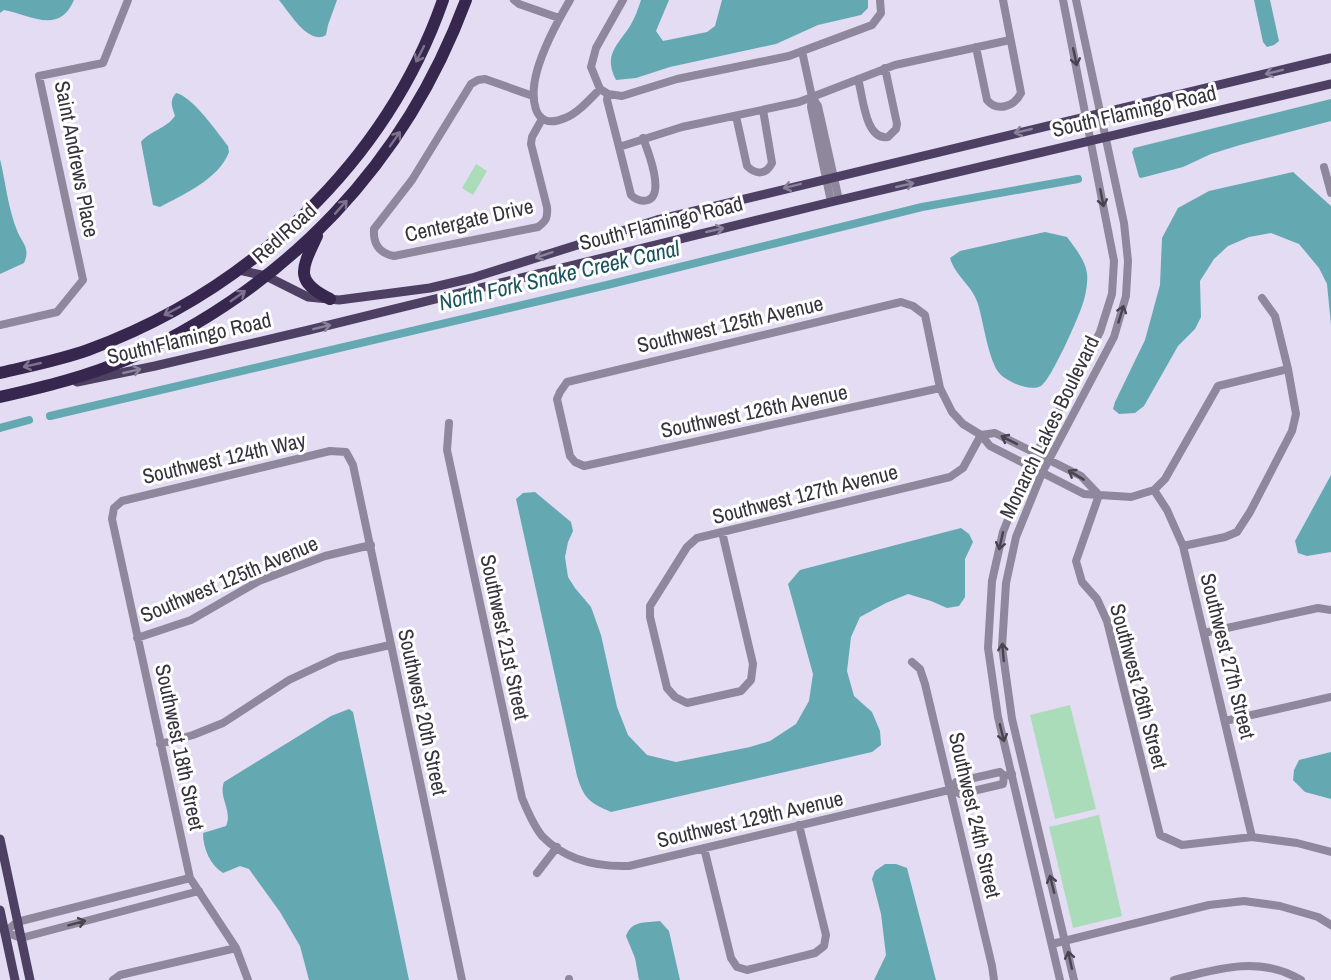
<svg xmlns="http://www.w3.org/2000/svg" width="1331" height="980" font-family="'Archivo Narrow',sans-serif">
<rect width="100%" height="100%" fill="#e3dcf3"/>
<path fill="#aadcba" d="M476,164l11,7 -14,24 -11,-7z
M1070,705l26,104 -41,10 -25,-104z
M1099,815l23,101 -49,12 -24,-101z"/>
<path fill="#64a8b2" d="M0,0h74c-15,35 -43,15 -70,10l-4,3z
M279,0h58l-9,25 -2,10c-17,11 -37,-23 -47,-35z
M641,0h28l-13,31 7,10 44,-9 8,-6 7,-26h146v8l-7,7 -43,10 -42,19 -106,23 -34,11 -20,2c-13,-25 1,-34 14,-54 5,-8 8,-17 11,-26z
M1254,0h16l9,41 -5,4 -7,2 -4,-5z
M176,93c17,4 41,39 52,53l1,6c-10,27 -45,42 -69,55l-7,-2 -12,-63c10,-12 25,-13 34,-26 -3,-9 -6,-15 1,-23z
M1331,99v22l-91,24 -29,9 -28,13 -42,11 -2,-1 -7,-25 2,-4z
M0,159c6,25 8,50 18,74 6,12 12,16 6,30l-24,11z
M1293,172l38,34v119l-4,-41 -8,-16 -20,-24 -28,-11 -22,4 -21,9 -14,13 -14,22 1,36 -6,12 -17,17 -34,60 -9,7 -16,1 -6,-5 2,-7 30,-62 15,-55 2,-47 16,-30 31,-17z
M1045,232l22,5c8,11 18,23 20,36 1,8 -1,20 -3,27 -4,15 -33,80 -43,86 -11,6 -33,-4 -41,-12 -11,-11 -17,-54 -22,-70 -6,-19 -23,-28 -28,-46l10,-7z
M1331,475v77l-24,4 -9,-3 -3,-12z
M535,492l36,30 2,9 -5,11 -3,15 3,20 7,11 16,19 10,28 16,72 11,28 19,20 29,7 74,-15 20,-6 26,-17 13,-23 4,-27 -25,-90 12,-14 161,-42 8,6 4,8 -8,17v38l-6,9 -12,2 -16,-7 -23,-7 -22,9 -26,14 -9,20 -4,34 7,25 18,16 8,19 1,14 -9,7 -261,60c-21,-9 -27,-13 -34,-36l-61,-277 7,-6z
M349,709l4,3 56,268h-100l-9,-34 -20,-34 -31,-43 -9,-3 -17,7c-13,-8 -20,-25 -20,-40l23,-7c7,-15 -8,-29 -2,-44l107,-66z
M1331,752v47l-26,-7 -12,-12 1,-10 5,-10z
M885,864h11l11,4 29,112h-62l12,-25 -5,-41 -9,-35 3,-8z
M660,921l9,10 11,49h-41l-4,-22 -9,-22c6,-16 19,-13 34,-15z"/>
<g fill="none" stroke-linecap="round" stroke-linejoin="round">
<path stroke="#64a8b2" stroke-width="8" d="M50,416l557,-131 315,-78 156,-28
M0,428l29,-8"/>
<path stroke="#8f879c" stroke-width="8" d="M514,0l5,4 40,14
M570,0c-13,22 -26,46 -33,71 -6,22 -7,62 28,47 13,-5 25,-19 35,-29
M623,0l-27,48 -5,19 9,22 8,5 14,2 55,-17 112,-23 83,-31 9,-12 -1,-13
M976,47l11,53c10,12 27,7 34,-7l-18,-93
M802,51l10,46 -1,10 20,95
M858,79c5,17 7,62 30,58l8,-8 1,-5 -12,-56
M608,94l-1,6 12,47 63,-20 117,-25 96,-37 115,-25
M533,96l-48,-17 -7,1 -7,4 -59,96 -38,49c-1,15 5,24 20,27l144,-29c8,-6 10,-9 9,-20l-16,-63 1,-7 10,-18
M812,97l6,9 21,94
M736,116l11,50c9,9 19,9 25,-3l-9,-53
M619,147l12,48c5,5 10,7 17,5 17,-6 0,-49 -5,-62
M1324,167l7,26
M0,325l57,-13 26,-32 -44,-204 64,-13 25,-63
M940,388l-356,78 -9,-4 -5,-6 -13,-57 3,-7 7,-10 334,-80 12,4 12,9 15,73 12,24 11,12 18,11 9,11 94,48 47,3 23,-7 11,-11 53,-93 70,-17
M449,423l-2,27 75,348c5,12 11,27 20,38 23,24 56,31 87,30l324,-77
M981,435l14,-2 86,43 18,19
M1154,490l13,20 16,36 69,291
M1099,495l-23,66 6,21 15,17 10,22 53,214 22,10 70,-8 45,6 34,9
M722,532l31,132 -2,16 -10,11 -54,12 -12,-6 -8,-9 -17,-71v-11l37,-59 10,-9 25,-6 228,-55 13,-9 18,-33
M1183,546l42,-9 12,-5 13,-20 42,-81 4,-17 -8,-45 -13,-53 -13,-18
M1204,633l114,-25 13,2
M137,638l54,-18 68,-39 66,-25 46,-11
M912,662l8,7 5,15 67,282 2,14
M1225,721l106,-24
M160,744l33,-9 30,-12 66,-43 49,-23 52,-12
M1004,776l-1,8 -43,10 -7,-5 3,-7 44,-10 4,4 8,-2
M704,848l27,110 6,9 10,3 68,-17 9,-7 2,-11 -27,-110
M537,873l20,-26
M5,932l16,6 178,-47
M5,932l12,-10 173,-44
M1052,944l157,-39 35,-4 36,5 38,11 13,8
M113,980l7,-5 116,-27
M248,980l-12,-32 -46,-70 -78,-359 2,-11 8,-7 208,-50 16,1 7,13 109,515
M569,980v-1
M1060,980l-62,-263 -10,-69 4,-67 11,-49 26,-65 71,-135 12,-38 2,-33 -51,-261
M1074,980l-62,-261 -10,-72 4,-64 10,-46 26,-64 72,-136 12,-41 2,-35 -4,-38 -48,-223
M1174,980c42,-11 86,-25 127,0"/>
<path stroke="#4d4063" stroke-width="9" d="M239,270l27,6 42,21 31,3 91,-12 42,-10 185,-58 674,-162
M77,382l78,-16 154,-36 522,-128 500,-118
M0,839l30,141
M0,910l15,70"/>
<path stroke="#37274e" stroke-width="12" d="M317,236c-15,32 -24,45 13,63
M0,373c29,-7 60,-13 88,-23 161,-59 298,-187 355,-350
M0,397c44,-10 89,-21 130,-39 159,-73 275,-194 336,-358"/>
</g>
<defs><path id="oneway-shaft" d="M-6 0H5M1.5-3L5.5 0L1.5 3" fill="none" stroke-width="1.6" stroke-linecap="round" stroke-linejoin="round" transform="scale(1.5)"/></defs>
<g stroke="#7d738c">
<use href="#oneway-shaft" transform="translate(420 54) rotate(117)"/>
<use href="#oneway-shaft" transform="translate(395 139) rotate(-55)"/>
<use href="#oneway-shaft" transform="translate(341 207) rotate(-48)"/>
<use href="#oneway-shaft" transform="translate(238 296) rotate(-35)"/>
<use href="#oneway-shaft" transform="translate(172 311) rotate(152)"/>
<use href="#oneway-shaft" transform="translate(32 365) rotate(167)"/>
</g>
<g stroke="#48444f">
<use href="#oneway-shaft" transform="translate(1075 57) rotate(78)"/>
<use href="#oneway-shaft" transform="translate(1102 198) rotate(79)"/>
<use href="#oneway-shaft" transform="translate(1121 314) rotate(-73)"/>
<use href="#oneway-shaft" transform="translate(1009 440) rotate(-153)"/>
<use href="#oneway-shaft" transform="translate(1076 475) rotate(-149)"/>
<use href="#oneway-shaft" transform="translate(1001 541) rotate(103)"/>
<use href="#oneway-shaft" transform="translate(1003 652) rotate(-95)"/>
<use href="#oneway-shaft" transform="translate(1002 733) rotate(76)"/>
<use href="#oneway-shaft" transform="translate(1052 884) rotate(-104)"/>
<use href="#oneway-shaft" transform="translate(77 923) rotate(-15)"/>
<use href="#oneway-shaft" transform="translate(1070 960) rotate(-102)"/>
</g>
<g stroke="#8b839a">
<use href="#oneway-shaft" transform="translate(1274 72) rotate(166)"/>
<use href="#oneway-shaft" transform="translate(1023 131) rotate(167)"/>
<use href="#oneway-shaft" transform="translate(905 185) rotate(-13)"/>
<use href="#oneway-shaft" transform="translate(792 186) rotate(166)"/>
<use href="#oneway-shaft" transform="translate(715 230) rotate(-13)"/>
<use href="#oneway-shaft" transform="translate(544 255) rotate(162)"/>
<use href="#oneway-shaft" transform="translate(322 327) rotate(-14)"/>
<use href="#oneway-shaft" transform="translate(132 371) rotate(-13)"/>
</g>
<g text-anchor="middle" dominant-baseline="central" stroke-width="6" stroke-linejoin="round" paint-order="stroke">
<g font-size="21" fill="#36333c" stroke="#fff">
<text transform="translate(1134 111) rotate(-13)">South Flamingo Road</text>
<text transform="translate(77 159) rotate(79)">Saint Andrews Place</text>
<text transform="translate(469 220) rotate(-13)">Centergate Drive</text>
<text transform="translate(661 223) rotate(-14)">South Flamingo Road</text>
<text transform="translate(284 233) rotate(-42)">Red Road</text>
<text transform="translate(730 324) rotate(-13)">Southwest 125th Avenue</text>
<text transform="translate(189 338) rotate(-13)">South Flamingo Road</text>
<text transform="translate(754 411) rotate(-12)">Southwest 126th Avenue</text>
<text transform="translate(1049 427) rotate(-64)">Monarch Lakes Boulevard</text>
<text transform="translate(224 458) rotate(-13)">Southwest 124th Way</text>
<text transform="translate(805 494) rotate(-14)">Southwest 127th Avenue</text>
<text transform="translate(229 579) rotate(-23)">Southwest 125th Avenue</text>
<text transform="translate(505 637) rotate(78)">Southwest 21st Street</text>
<text transform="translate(1228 656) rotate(76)">Southwest 27th Street</text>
<text transform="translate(1139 686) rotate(75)">Southwest 26th Street</text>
<text transform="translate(423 712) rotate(78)">Southwest 20th Street</text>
<text transform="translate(180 747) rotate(78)">Southwest 18th Street</text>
<text transform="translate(975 815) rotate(77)">Southwest 24th Street</text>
<text transform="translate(750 819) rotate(-13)">Southwest 129th Avenue</text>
</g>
<g font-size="22" font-style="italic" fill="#19545c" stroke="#fff">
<text transform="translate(559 275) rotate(-13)">North Fork Snake Creek Canal</text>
</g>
</g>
</svg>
